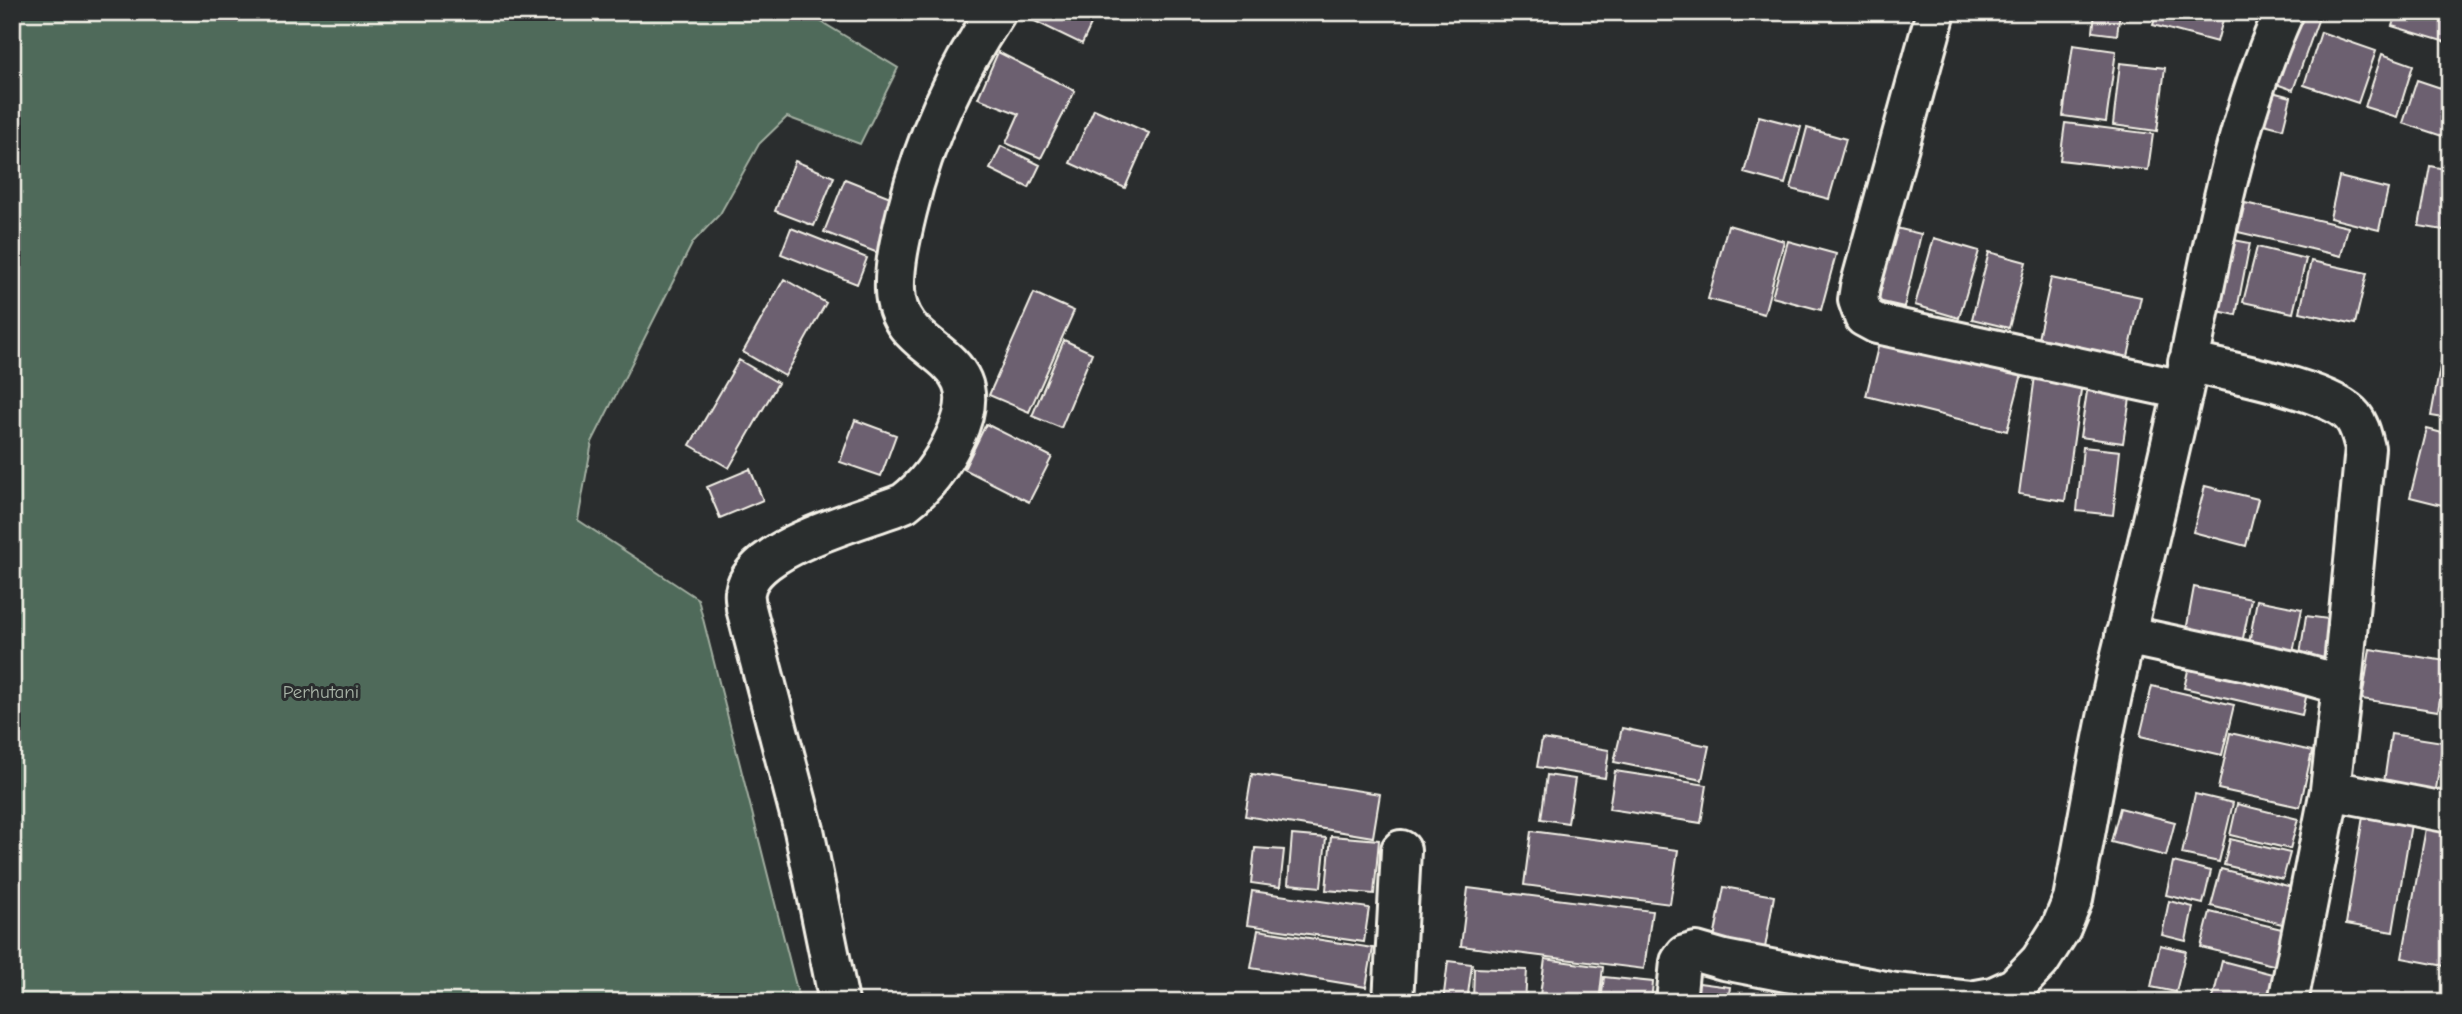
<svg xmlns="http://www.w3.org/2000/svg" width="2462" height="1014" font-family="'Comic Neue',sans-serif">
<rect width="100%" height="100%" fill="#2a2d2e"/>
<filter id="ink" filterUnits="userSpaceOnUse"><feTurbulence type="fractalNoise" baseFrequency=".0143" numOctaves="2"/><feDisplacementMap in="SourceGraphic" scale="14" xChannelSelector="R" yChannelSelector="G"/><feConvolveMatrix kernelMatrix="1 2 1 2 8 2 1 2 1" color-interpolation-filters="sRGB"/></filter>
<g filter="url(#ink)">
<path fill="#4f6b5a" stroke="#a2aea1" stroke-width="2" d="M12,12h793l93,56 -38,76 -73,-27 -28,27 -39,70 -27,28 -101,200 -14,78 120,79 102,403h-788z"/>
<path fill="#6c606f" stroke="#f4f1e8" stroke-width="2" d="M1016,12h81l-15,32z
M2095,12h25l-3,23 -24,-3z
M2157,12h68l-8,30 -64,-17z
M2286,12h35l-28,78 -31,-11z
M2397,12h53l-1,31 -57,-17z
M2321,32l55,19 -18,52 -54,-18z
M2073,45l43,6 -10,71 -43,-6z
M998,52l77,39 -34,67 -35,-15 13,-29 -41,-16z
M2382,54l31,11 -16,52 -32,-10z
M2120,63l45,5 -8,63 -44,-6z
M2417,80l33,11v20l-8,25 -39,-13z
M2257,88l34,9 -8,32 -34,-9z
M1094,109l55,24 -24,55 -55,-25z
M1759,116l42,11 -16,57 -41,-11z
M2065,123l88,11 -5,36 -88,-10z
M1807,128l39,11 -17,60 -38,-10z
M1001,146l39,19 -11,23 -39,-19z
M795,161l39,16 -20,49 -39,-15z
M2430,166l20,4v61l-31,-5z
M2339,177l49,12 -9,41 -49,-12z
M845,179l58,23 -20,53 -59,-23z
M2245,203l103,24 -7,29 -103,-24z
M1728,225l56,16 -20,73 -56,-15z
M791,228l76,30 -10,26 -76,-30z
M1896,228l25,6 -17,73 -26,-6z
M1934,238l45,13 -20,67 -44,-13z
M2223,238l27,5 -14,72 -27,-6z
M1788,241l48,13 -15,56 -49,-13z
M2257,247l49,12 -13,54 -50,-11z
M1989,252l37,10 -17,66 -37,-9z
M2311,261l56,12 -12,51 -55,-12z
M2051,278l90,19 -15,69 -90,-18z
M784,279l42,24 -41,73 -42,-24z
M1034,293l40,18 -45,101 -40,-17z
M2446,334h4v85l-19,-3z
M1880,339l142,35 -15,57 -141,-35z
M1064,340l28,13 -31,75 -29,-12z
M739,360l39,23 -49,85 -39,-23z
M2035,376l47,7 -17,118 -46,-7z
M2088,385l43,7 -8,51 -43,-6z
M855,420l41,15 -15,41 -41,-14z
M986,424l66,33 -23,45 -65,-33z
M2427,429l23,6v72l-40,-10z
M2083,447l37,4 -7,64 -36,-4z
M750,469l13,31 -43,18 -13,-31z
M2205,486l53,13 -12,47 -53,-14z
M2194,587l57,12 -11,54 -56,-11z
M2257,600l45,9 -11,53 -44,-8z
M2306,616l30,4 -9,52 -29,-5z
M2370,649l76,12 -8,50 -76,-12z
M2192,653l118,27 -8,35 -118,-27z
M2152,686l82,19 -12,50 -82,-19z
M1622,728l87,18 -7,34 -88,-18z
M2230,733l82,18 -12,56 -82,-18z
M2391,734l52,8 -8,54 -52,-7z
M1542,739l67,11 -4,28 -68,-11z
M1615,771l92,14 -6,38 -92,-14z
M1252,774l128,20 -7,43 -128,-21z
M1547,775l28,4 -7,44 -27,-4z
M2195,794l38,9 -14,59 -37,-8z
M2237,804l61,15 -8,30 -60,-14z
M2120,808l55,14 -9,34 -55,-14z
M2364,810l48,8 -19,114 -47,-8z
M2427,823l23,5v139l-48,-9z
M1531,831l147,19 -8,54 -146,-19z
M1292,835l34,3 -5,49 -33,-3z
M1331,836l48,4 -5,54 -48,-4z
M2230,839l60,14 -7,26 -59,-14z
M1255,848l29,2 -4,37 -29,-4z
M2173,862l38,9 -8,33 -37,-9z
M2221,869l75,19 -10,37 -75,-19z
M1724,887l50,9 -9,52 -51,-9z
M1468,888l184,23 -8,58 -183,-23z
M1252,891l117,17 -5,34 -117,-17z
M2169,901l24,6 -7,34 -24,-6z
M2210,912l76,18 -9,36 -76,-19z
M1258,930l115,18 -7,39 -115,-19z
M2160,945l26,6 -10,41 -25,-5z
M1545,959l58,8 -4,35h-60z
M1448,961l24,3 -5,38h-24z
M2222,961l54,14 -6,27h-58z
M1474,968l53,2 -2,32h-52z
M1604,977l49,5 -2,20h-50z
M1699,983l31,4 -2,15h-32z"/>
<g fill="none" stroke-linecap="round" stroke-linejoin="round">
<g stroke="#f4f1e8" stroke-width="44">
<path id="minor" d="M1936,12l-76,275 -2,13 6,17 13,7 306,66
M2188,362c37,9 144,28 165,55 7,9 9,20 12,31l-23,237
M2125,635l164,35 53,15 -12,105 -42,212
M2330,790l120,23
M839,1002l-35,-172 -58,-222c0,-5 -2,-11 -1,-16 6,-46 121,-73 159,-89 24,-18 39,-40 51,-66 42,-89 -58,-77 -60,-147 -1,-26 6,-54 12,-79 18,-74 47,-135 89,-199
M1393,1002l8,-152
M1676,1002l4,-40 5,-7 11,-3 28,8 171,33 76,8 22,-4 22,-10 25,-26 21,-33 12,-29c17,-88 31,-178 53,-265 19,-81 39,-162 57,-243 27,-127 47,-259 101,-379"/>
</g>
<use href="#minor" stroke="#2a2d2e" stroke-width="38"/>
</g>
</g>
<g text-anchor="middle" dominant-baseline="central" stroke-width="6" stroke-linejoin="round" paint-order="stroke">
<g font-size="19" fill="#aab5a8" stroke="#2a2d2e">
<text x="321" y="692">Perhutani</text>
</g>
</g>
<rect width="2462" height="1014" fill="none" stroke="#2a2d2e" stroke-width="42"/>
<rect x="21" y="21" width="2420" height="972" fill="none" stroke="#f4f1e8" stroke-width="2.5" filter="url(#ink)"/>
</svg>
